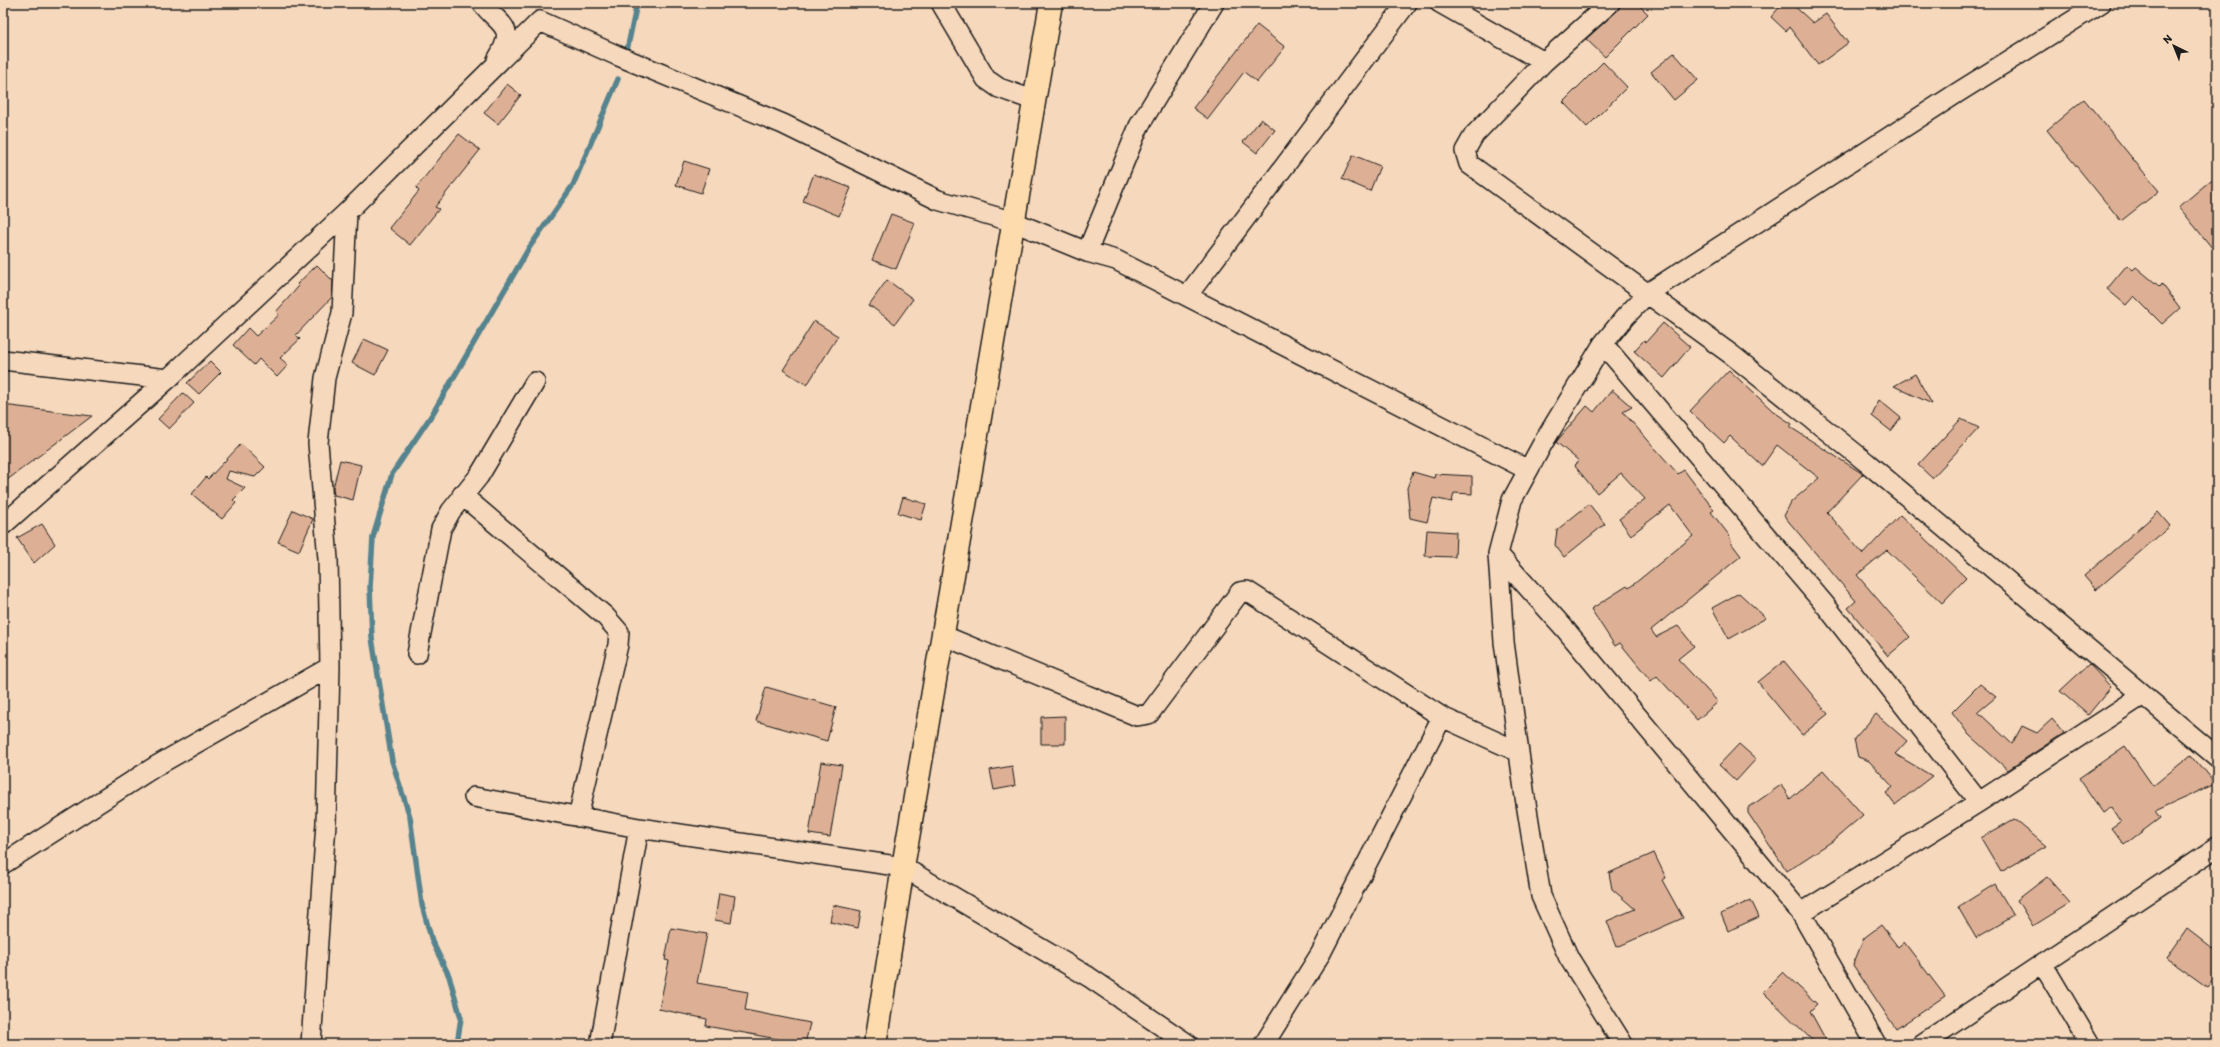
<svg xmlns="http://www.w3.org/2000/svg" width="2220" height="1047" font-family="Itim,sans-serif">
<rect width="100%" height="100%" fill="#f6d8bc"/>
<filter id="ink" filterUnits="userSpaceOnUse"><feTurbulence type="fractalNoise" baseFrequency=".025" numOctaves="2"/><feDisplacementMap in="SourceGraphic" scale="8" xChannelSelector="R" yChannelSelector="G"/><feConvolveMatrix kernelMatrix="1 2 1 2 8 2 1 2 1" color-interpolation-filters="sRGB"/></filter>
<g filter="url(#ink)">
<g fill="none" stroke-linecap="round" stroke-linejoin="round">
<path stroke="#55838e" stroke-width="5.5" d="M626,55l11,-52
M457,1044l4,-26 -12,-42 -17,-35 -10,-36 -12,-88 -18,-56 -20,-123 -2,-51 3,-50 19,-63 41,-61 96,-165 44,-63 45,-106"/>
</g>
<path fill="#ddb095" stroke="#1c1c1c" d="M1621,3h16l11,11 -43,43 -19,-18 31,-28z
M1783,3h8l22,20 13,-9 22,29 -30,22 -29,-38 -3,4 -15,-14z
M1257,25l28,22 -28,35 -13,-10 -36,47 -15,-11z
M1674,53l24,27 -24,20 -23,-28z
M1603,62l24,25 -40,40 -24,-25z
M507,84l14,11 -23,29 -14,-11z
M2084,99l75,92 -38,30 -74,-91z
M1261,119l14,11 -18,23 -14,-11z
M459,134l21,16 -45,57 4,2 -29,36 -21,-17 30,-37 -3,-3z
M1353,155l27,11 -10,25 -28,-12z
M684,161l25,8 -8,24 -25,-8z
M814,174l37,14 -12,28 -36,-15z
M2217,175v79l-38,-47z
M891,214l24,9 -19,46 -24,-9z
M317,265l16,16 -1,16 -36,38 4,4 -20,19 8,7 -11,12 -18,-18 -5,6 -21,-20 15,-17 8,8 23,-21 -3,-3 23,-26 -2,-2z
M2127,265l6,5 3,-3 24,20 2,-3 18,24 -18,16 -28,-28 -8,9 -19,-16z
M887,280l26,19 -18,25 -26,-19z
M814,321l24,15 -31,49 -24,-15z
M1663,323l27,24 -26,31 -30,-27 10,-11 2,2z
M364,339l24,11 -13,25 -23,-12z
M210,361l11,11 -22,22 -12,-11z
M1729,370l45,42 18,12 -2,3 73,47 -36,38 36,42 37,-39 66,63 -24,25 -55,-53 -30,25 53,62 -22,19 -40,-48 8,-7 -72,-85 7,-14 28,-24 -42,-33 -15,21 -32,-30 -6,7 -34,-32z
M1915,374l17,30 -38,-18z
M1612,390l20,17 -9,5 55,62 6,-4 30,40 -3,2 18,23 3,9 9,12 -90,74 5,7 22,-11 16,20 -16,13 40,43 -21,18 -40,-44 -6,5 -31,-38 -5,3 -24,-37 36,-23 2,2 64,-52 -23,-31 -39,30 -12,-16 26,-20 -24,-26 -24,20 -23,-28 5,-4 -23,-19 31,-36 7,6z
M183,393l11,10 -25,26 -11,-10z
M1879,400l22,18 -10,13 -19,-15z
M3,405l89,11 -89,67z
M1961,419l18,9 -47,50 -14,-13z
M241,444l24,23 -10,10 -26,-6 -3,8 19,9 -12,12 3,3 -14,16 -30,-25 14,-17 2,2z
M340,460l21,5 -8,35 -19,-5 -1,-7z
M1413,472l21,6 1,-4 37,2v18l-18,-1 -2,9 -19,-4 -6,24 -17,-4 -3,-30z
M903,497l23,7 -5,16 -23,-7z
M1589,504l16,20 -41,33 -9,-12 2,-15z
M293,510l20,9 -14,32 -21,-9z
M2158,512l12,14 -74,64 -12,-14z
M42,524l13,20 -21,19 -17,-25z
M1427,530l29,2 -1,25 -30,-1z
M1739,593l27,25 -37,21 -17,-31z
M1784,661l44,53 -26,21 -44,-53z
M2089,664l22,23 -23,28 -28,-24z
M1980,684l16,13 -18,15 34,32 10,-18 15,7 15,-14 12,14 -56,37 -39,-35 -17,-23z
M766,687l70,20 -9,34 -71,-20z
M1876,714l31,27 -12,13 37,22 -37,29 -9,-12 7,-6 -24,-26 -11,-4 -4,-18z
M1065,716v28h-24v-27z
M1739,744l17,15 -20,22 -17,-16z
M2125,746l28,40 38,-31 24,29 -60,27 5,7 -36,27 -13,-17 10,-7 -9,-14 -9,6 -24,-35z
M821,762l21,3 -12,72 -21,-3z
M1012,766l3,20 -21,4 -4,-20z
M1823,770l40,45 -29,25 -47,31 -39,-58v-5l33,-23 9,14z
M2014,819l32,27 -45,26 -20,-34z
M1654,853l12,25 -4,2 21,38 -66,29 -10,-26 28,-12 -23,-20 -3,-16z
M2047,877l23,26 -37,23 -16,-26z
M1995,884l19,32 -38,22 -18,-31z
M719,893l16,3 -4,27 -16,-3z
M1751,900l8,17 -31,14 -7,-17z
M833,905l28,6 -3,17 -28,-6z
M1881,925l17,22 6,-5 41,54 -49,33 -43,-64 11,-27z
M671,928l36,6 -10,49 51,9 -3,18 65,13 -5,21 -99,-18 1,-7 -48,-10 10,-48 -4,-1z
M2187,929l30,23v24l-10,11 -40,-29z
M1783,972l34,32 -7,7 18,33h-12l-53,-52z"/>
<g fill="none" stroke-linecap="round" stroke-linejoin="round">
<g stroke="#1c1c1c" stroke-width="22">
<path id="minor" d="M482,3c18,24 36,22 15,57
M941,3l45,76 13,9 34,12
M1440,3l104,59
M1610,3l-66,59 -70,73 -9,16 4,13 263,191 134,107 351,295
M1087,252l52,-126 75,-123
M1187,296l220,-293
M1603,344l223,262 153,196
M3,360l165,19
M462,495l143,121 14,16 -1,13 -40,172
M3,525l165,-146 179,-167 193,-191 76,34 167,69 155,76 76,22 73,30 29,8 412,210
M1498,554l67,75 236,284 75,131
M942,635l195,81 12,-2 91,-122 7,-1 195,126 77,35
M417,654l24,-125 10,-18 28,-35 56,-94
M474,797l165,31 264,39 186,110 99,67
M3,864l153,-98 174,-99
M1801,913l178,-111 164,-107
M2042,963l48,81
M601,1039l38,-211
M311,1044l15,-221 4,-156 -2,-108 -10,-116 7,-65 17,-65 5,-101
M1264,1044l57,-91 121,-236
M1623,1044l-54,-86 -28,-62 -16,-99 -21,-155 -6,-88 14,-54 31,-57 60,-99 22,-27 23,-24 309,-200 144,-90
M1922,1044l295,-197"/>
</g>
<g stroke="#1c1c1c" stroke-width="25">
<path id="highway" d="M875,1044l28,-177 148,-864"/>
</g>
<use href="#minor" stroke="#f6d8bc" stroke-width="19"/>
<use href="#highway" stroke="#fedbac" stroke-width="22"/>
</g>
</g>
<rect width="2220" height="1047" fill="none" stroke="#f6d8bc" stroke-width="16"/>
<rect x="8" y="8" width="2204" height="1031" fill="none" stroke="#1c1c1c" stroke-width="1.5" filter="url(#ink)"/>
<g transform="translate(2174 46) rotate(317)" stroke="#f6d8bc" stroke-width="3" paint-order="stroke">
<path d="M0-3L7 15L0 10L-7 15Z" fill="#1c1c1c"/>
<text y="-6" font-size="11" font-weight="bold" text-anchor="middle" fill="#1c1c1c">N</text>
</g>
</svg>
